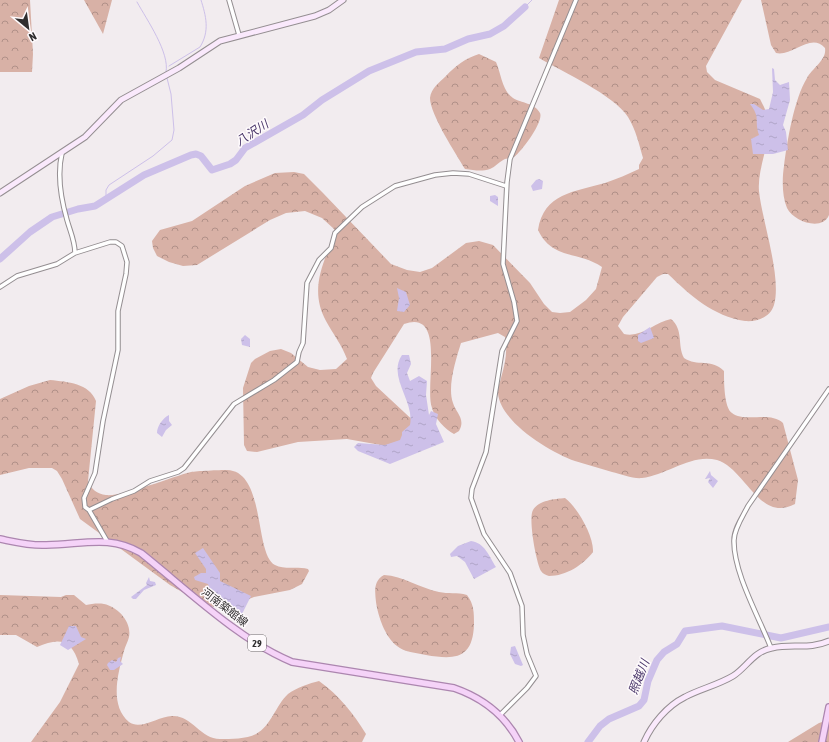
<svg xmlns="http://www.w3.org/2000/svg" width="829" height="742" font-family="'Asap Condensed','Noto Sans JP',sans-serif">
<defs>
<pattern id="forest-crowns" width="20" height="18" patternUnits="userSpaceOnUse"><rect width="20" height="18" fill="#d8b1a6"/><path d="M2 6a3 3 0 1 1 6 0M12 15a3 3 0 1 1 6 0" fill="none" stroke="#b09088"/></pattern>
<pattern id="water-ripples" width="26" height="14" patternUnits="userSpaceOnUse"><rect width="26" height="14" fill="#cdc0e9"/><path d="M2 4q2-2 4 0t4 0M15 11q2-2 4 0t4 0" fill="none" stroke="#b0a5c8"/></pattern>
</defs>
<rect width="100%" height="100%" fill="#f2ecef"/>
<path fill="url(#forest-crowns)" d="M0,0h30l3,54 -1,18h-32z
M84,0h28l-9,34z
M559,0h183l-36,66 1,6 8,8 45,19c3,6 7,13 8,20 4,22 -11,48 -9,72 3,30 23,86 15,114 -4,13 -18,17 -29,16 -32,-5 -54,-25 -77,-47h-5l-6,3 -34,40 -5,9 6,8c18,4 31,-12 47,-15 13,11 6,26 13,39 13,9 27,0 40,13 0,10 0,37 8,42 7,6 22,4 31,4 7,0 15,1 20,6l15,57 -3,24c-36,19 -49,-35 -78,-44 -25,-7 -50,15 -75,18 -9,1 -21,-4 -30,-6 -12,-4 -25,-7 -37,-11 -25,-9 -75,-39 -77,-68 -1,-5 2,-10 3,-15 4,-14 7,-27 4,-41l-7,-4 -37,10c-5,16 -14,44 -8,60 3,10 13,16 6,28l-5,3c-9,-5 -19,-15 -22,-26 -8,-21 15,-100 -28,-84l-31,49 -2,5 5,8 43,40 -16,23 -56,-10 -49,3 -41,10 -10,-1 -3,-6 -1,-57 8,-25 4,-4 15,-8 11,-2 10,4 17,14 12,3 16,-1 11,-10c-5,-14 -14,-25 -21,-38 -17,-31 -3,-58 9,-87l-1,-5 -12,-11 -17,-7 -19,2 -16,7 -73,45 -14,1 -14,-4 -12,-6 -4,-8 -1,-7 8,-11 32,-9 53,-35 16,-7 14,-6 19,-1 10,2 19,19 68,71 16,6 13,2 12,-4 34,-25 13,-2 14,4 37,38 14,21 8,8 8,1 10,-1 16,-12 10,-11 6,-22c-23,-16 -50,-7 -64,-37 6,-37 36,-38 67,-47 12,-4 23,-9 34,-14v-4l4,-7c-4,-14 -7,-28 -15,-41 -14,-22 -65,-45 -89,-59z
M761,0h68v215c-7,17 -36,6 -42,-7 -5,-12 -5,-29 -3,-42 3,-24 10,-67 23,-88 5,-10 20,-18 18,-30 -14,-16 -33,9 -49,5l-5,-8z
M479,54l17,8c5,11 6,29 17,36 8,5 22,5 27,15 4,8 -18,38 -26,44 -2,1 -6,1 -9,2 -5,2 -10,8 -15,10 -9,3 -16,1 -25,0 -9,-15 -35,-55 -35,-71 1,-10 10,-16 16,-22 9,-10 20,-18 33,-22z
M50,380c18,2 39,3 46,21l-8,80c3,8 9,13 18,14 17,2 65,-18 85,-23 5,-1 29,-2 36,-2 39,1 27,84 48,95 9,5 22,1 33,4l1,2 -7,13 -12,6 -36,7 -30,12 -19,-4 -35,-20 -90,-66 -18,-40 -5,-8 -5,-3h-23l-29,7v-76l29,-13z
M565,498c12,9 29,38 28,54 -10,13 -27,24 -44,24 -3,-1 -6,-2 -8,-5 -5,-9 -13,-53 -8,-61 6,-10 22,-11 32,-12z
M384,575c19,1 36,13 55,17 9,2 18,0 28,3 7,9 7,18 7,29 -1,35 -19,36 -48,31 -10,-2 -22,-3 -29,-9 -12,-9 -19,-30 -21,-44 -1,-10 -3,-21 8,-27z
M0,595l61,2 5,-2h8l12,10c5,-1 12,-2 18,-1 14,3 28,18 25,33 -1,5 -4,9 -5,14 -6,22 -15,54 5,71 12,9 31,-7 44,-6 19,0 28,23 47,23 11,0 26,0 36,-5 15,-8 20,-29 32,-40 8,-6 22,-11 31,-13 20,14 34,32 47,53l-4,8h-331l29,-40 19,-38c-7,-25 -20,-27 -42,-17l-21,-12h-16z
M829,720v22h-41l31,-19z"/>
<path fill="url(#water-ripples)" d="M772,68l2,1 1,11 5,5 9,-3 1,18 -7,25 3,7 2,18 -15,4h-20l-2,-15 8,-4c-5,-15 2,-17 -9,-31h4l9,6 6,-1 4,-17z
M539,179l4,2 -1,8 -9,2 -2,-5 5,-6z
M495,195l3,2v9l-8,-5v-5z
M397,288l9,4 4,13 -6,7 -7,-1 2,-13z
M650,327l4,11 -13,5 -3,-2v-6z
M245,335l5,4v8l-8,-2 -1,-6z
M402,355h7l2,9 -4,9 3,8 9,-5 8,5 -1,14 3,20 2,-4 7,3 -2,10 8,18 -54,22 -32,-13 -4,-4 4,-4 27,2 15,-5 2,-5v-3l8,-7c5,-24 -23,-48 -8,-70z
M169,415v6l3,4 -6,5 -4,7 -5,-4c0,-7 6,-15 12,-18z
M710,471l1,4 7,6 -5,7 -5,-6 2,-4 -5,1z
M471,541c14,2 18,15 25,26l-22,12 -9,-17 -8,-6 -6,1 -1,-3 8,-8z
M203,548l17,25v8l31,15 -14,28 -11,-10 -1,-7 -14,-14 -3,-9 -13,-4 -1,-3 7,-4h5v-4l-11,-16z
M149,577l1,4 5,1 1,3 -12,5 -8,9h-3l-2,-2 16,-12 -1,-2z
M69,626h7l5,11 5,2 -18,11 -8,-5z
M515,646l8,19 -2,1 -6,-2 -5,-10 1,-7z
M121,657l-1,4 3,3 -9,6h-4l-3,-5 1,-2 4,-3 4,2 2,-4z"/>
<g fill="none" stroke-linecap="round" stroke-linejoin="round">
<path stroke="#cdc0e9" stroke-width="1" d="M137,2c10,18 33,51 29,70
M525,7l7,-7
M169,66l31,-19c10,-16 6,-31 1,-47
M106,200v-10l3,-5 44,-29 19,-16 2,-10 -3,-36 -4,-16"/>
<path stroke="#cdc0e9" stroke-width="7" d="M0,259l30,-27 22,-15 26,-8 17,-3 49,-31 47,-20 5,-1 5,2 11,14 18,-6 6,-4 9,-12 58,-33 19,-15 47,-29 47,-19 29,-3 23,-10 22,-5 14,-8 21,-19
M588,742l12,-16 9,-7 30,-13 5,-6 4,-19 9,-21 7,-8 13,-8 8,-13 37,-5 59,12 48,-11"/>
<g stroke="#948e91" stroke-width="5.5">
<path id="street" d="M229,0l10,35
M62,153c-5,21 -1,46 5,67 3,11 8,21 8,33
M0,287l17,-11 40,-12 18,-11 35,-11h6l6,4 5,16 -1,12 -8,37v39l-15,71 -8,52 -11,25 1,9 4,3 18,31
M89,510l23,-11 22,-8 16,-10 28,-9 6,-4 50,-64 40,-24 23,-18 2,-10 4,-9 4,-60 12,-23 12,-12 4,-15 27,-26 33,-21 40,-11 18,-2 16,1 37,12
M771,648c-12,-31 -38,-76 -37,-108 0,-11 9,-24 14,-34l81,-117
M500,715l27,-27 9,-12 -9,-22 -4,-19 -1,-29 -12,-33 -26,-39 -13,-36 1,-9 14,-37 16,-101 15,-30 -3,-19 -11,-38 4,-82 3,-23 66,-159"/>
</g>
<g stroke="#948e91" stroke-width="7">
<path id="secondary" d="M0,193l85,-56 36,-37 58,-32 41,-27 95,-25 14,-6 14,-10
M644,742c8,-18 23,-36 41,-45 15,-8 33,-12 48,-21 13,-8 21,-25 39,-28 20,-5 37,2 57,-7"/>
</g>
<g stroke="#ac86af" stroke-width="8">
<path id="primary" d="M0,539c15,3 31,7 46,6 35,0 63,-11 95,8 44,35 99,88 151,109l162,26c29,10 51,27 65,54
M822,742l7,-35"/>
</g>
<use href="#street" stroke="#fff" stroke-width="3.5"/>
<use href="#secondary" stroke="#fae9fc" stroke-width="5"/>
<use href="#primary" stroke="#f5d3f8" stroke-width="5.5"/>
</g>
<g text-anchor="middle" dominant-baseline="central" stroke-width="3" stroke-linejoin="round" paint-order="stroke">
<rect fill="#fefafc" stroke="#6e6b6c" stroke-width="1" x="248" y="635" width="18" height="16" rx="3"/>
<g font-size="10" font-weight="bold" fill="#302e2f">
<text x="257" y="643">29</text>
</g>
<g font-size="11" fill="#302e2f" stroke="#fefafc">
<text transform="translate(225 607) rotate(38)">河南築館線</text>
</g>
<g font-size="12" font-style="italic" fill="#4a376a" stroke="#fefafc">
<text transform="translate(252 133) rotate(-33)">八沢川</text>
<text transform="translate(639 677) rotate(-69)">照越川</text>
</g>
</g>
<g transform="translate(28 28) rotate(151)" stroke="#fefafc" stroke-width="3" paint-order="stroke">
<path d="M0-3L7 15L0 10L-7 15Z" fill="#302e2f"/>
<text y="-6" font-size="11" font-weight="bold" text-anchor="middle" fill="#302e2f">N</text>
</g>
</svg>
